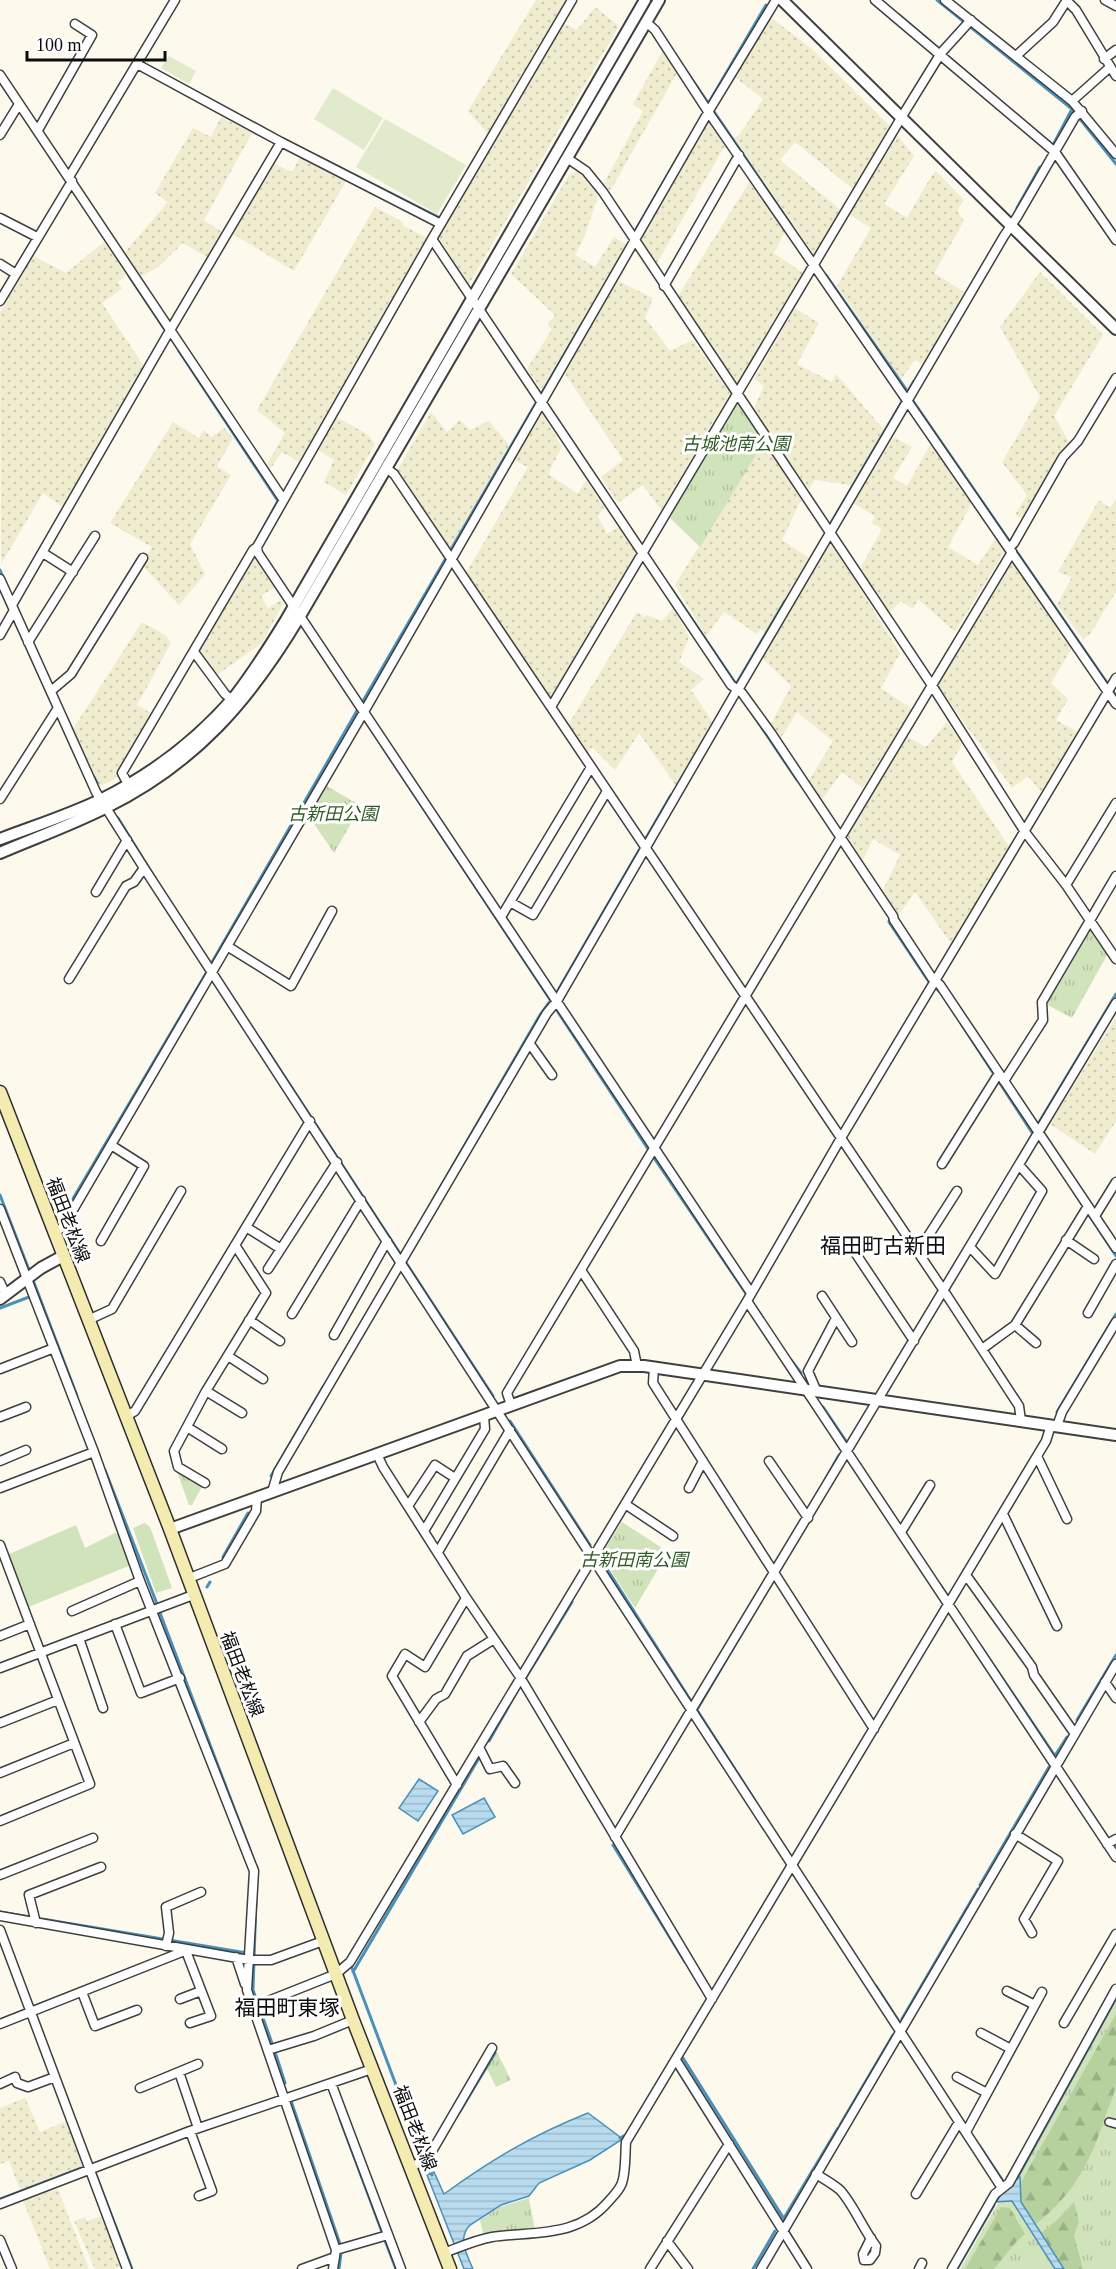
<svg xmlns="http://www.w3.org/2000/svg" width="1116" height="2269" font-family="'Times New Roman','Noto Sans JP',serif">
<defs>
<pattern id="farmland-dots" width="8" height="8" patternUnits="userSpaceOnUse" patternTransform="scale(1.5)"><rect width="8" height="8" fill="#efecd0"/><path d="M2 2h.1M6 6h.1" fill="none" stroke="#ccc9b1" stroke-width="1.8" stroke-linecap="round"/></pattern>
<pattern id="grass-tufts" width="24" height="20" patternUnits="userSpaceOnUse" patternTransform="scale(1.5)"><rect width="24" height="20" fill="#d1e3bb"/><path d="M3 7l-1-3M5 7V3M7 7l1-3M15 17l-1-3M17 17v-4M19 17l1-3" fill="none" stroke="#b2c2a0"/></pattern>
<pattern id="forest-firs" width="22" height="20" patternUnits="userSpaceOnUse" patternTransform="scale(1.5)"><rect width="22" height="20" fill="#b6d19d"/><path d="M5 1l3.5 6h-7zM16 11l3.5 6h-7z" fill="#9bb286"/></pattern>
<pattern id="water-rules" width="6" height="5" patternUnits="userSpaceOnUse" patternTransform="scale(1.5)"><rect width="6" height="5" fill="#b8dbee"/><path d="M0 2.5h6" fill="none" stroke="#9dbbcb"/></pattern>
</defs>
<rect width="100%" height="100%" fill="#fdf9ed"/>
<path fill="url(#farmland-dots)" d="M536,0h30l-78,134 -20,-23z
M595,7l24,19 -150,258 -31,-47 124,-215 15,8z
M770,17l42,32 80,79 -38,62 -59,-48 -15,18 62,51 -27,45 -81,-118 6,-4 23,-35 -28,-22z
M663,50l14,23 -67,118 -6,-8 39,-72 -10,-7z
M221,117l31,16 -48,87 18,12 -15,25 -24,-14 -26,25 -16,8 -16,-24 43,-50 -13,-9 38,-65 18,9z
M709,118l17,26 -71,122 -16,-26z
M898,136l16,20 -30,48 23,14 25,-43 4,-4 28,29 -7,11 7,10 -30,52 30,19 -41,72 -8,-4 -14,19 -64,-93 34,-58 -22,-14z
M300,157l46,24 -52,90 -61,-37 42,-70 17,8z
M578,171l20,25 -13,39 -10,20 20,12 19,-30 13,8 -86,145 -14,-21 25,-40 -5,-4 8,-10 -44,-41 58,-99z
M750,181l35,50 -11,22 29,20 -67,113 -58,-90z
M375,207l28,15 -1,3 25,13 -128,224 -17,-10 -14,20 -3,-4 20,-35 -28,-23z
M104,242l23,32 -9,8 4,7 -20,14 42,63 -81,141 -20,-14 -42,71 -1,-251 33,-57 33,17z
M1040,272l63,63 -49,81 16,28 -46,76 -9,-5 12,-20 -25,-33 38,-65 -40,-70z
M618,281l35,17 -8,20 25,33 22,-11 38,53 -69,117 -18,-25 -25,18 -17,-26 22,-17 -60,-89z
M795,308l24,15 -22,41 35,18 4,-8 48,56 -33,55 -36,-5 -6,9 -56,-78 11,-25 -10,-7z
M541,411l21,36 -14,27 30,20 8,-14 18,28 -6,8 9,18 13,-8 18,27 -87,147 -85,-127 62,-106 -15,-7z
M431,412l16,20 13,-12 10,10 19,-9 20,24 -60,105 -52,-79z
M336,417l31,17 8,10 -29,51 -22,-13 10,-22 -16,-10z
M173,422l26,16 5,-8 7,7 13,-9 9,10 -16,28 14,9 -41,69 15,30 -26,31 -37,-40 10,-18 -42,-24z
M894,437l18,10 -19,31 14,8 24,-43 41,60 -24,44 30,18 19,-29 8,15 -50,81 -37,-33 -5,10 -12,-8 -12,12 -29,-44 22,-40 -10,-6 3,-7 -22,-13z
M764,442l37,58 -19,40 27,18 -44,75 -4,-4 -4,5 -33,-22 -18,24 -31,-51z
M1116,499v93l-26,42 -7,5 -26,-34 15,-28 -14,-5 41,-72 11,8z
M828,545h5l67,108 -19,35 31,21 -49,79 -21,-16 -21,29 -13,-19 25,-41 -36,-29 -16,26 -10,-14 20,-38 -30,-29z
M254,557l20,31 -13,8 7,12 13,-8 2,4 -21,39 -48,34 -17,-25z
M1011,557l61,91 -21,35 17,16 -12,21 22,12 -37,60 -13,-16 -16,12 -76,-104z
M673,608l16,29 -10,25 25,17 -13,11 21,31 -35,66 -38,-54 -24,37 -23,-23 -5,8 -19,-30 69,-113 7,5 3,-2 15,6z
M142,622l23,13 6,8 -34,62 15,9 -37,65 -15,7 -27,-57z
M947,722l15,22 -10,18 58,86 -58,97 -37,-53 -17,24 -15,-26 17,-35 -27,-16 -11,22 -15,-25 59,-100 20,11z
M1116,1017v104l-21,33 -45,-30z
M25,2098l15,34 27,-11 18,45 -65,24 -11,-29 -9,3v-56z
M58,2189l31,80h-39l-27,-69z
M102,2216l21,50 -9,3h-19l-21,-48 11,-4 2,4z"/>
<path fill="url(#grass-tufts)" d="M732,403h6l26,39 -64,105 -30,-29z
M325,785l36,21 -27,47 -26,-38z
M1090,928l17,27 -35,63 -26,-14z
M176,1469l27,16 -11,20h-3z
M622,1522l46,30 -33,56 -34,-53z
M1116,2000v269h-156z
M496,2050l15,30 -15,7 -10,-20z
M529,2198l6,33 -51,6 -4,-17 20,-13z"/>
<path fill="url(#forest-firs)" d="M1116,2014c0,23 0,47 0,69 -1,10 -6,21 -10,31 -15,47 -31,79 -70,110l-15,-22 -1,-18z
M1074,2202l5,20 -5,13 9,34h-19l-23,-36 15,-12z
M1001,2207l9,1 15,26 -8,7 -23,28h-29z"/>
<path fill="#d1e3bb" d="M145,1523l5,4 22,61 -16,5 -23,-65z
M76,1525l9,23 30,-15 6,2 10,30 -105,43 -19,-53z"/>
<path fill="#e1ebcc" d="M169,56l27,15 -7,13 -28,-16z
M333,88l50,30 -19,32 -50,-31z
M385,119l81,46 -29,49 -81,-47z"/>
<path fill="url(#water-rules)" stroke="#4991bb" stroke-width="1.5" d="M419,1779l19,12 -20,30 -19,-13z
M484,1798l11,19 -32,17 -11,-19z
M588,2113l32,24 1,3 -31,20 -51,23 -10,13 -28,9 -31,20c-13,13 -3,30 3,44h-9l-37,-94 7,-3 10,22c48,-35 89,-59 144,-81z
M1015,2174l5,3 1,25 43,67h-9l-43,-68 -16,1z"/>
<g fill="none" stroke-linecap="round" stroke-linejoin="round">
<path stroke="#4991bb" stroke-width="3" d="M937,0l135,109 44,55
M899,15l86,73
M685,69l106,156
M708,104l58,-99
M1052,147l20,-38
M317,156l123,62
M1017,208l23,-41
M634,233l49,-85
M826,275l82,117
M129,276l38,57
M179,351l99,150 -23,42
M911,398l205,298
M828,528l86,-147
M0,570l4,10
M671,588l65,96
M735,686l50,-85
M739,694l58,86
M363,701l220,-379
M382,746l169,255
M94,777l3,6
M118,818l37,60
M890,917l-1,5 40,60 11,10
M211,964l147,-255
M554,1006l94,143 116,171
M962,1025l71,109 9,10
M260,1039l233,357
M1038,1124l78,-130
M1074,1192l42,64
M0,1195l29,75
M433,1200l107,-185 17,-23 114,-197
M61,1219l147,-249
M33,1280l44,116
M0,1308l29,-11
M791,1360l10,13
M823,1407l25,37
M1057,1412l59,-98
M510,1421l80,124
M105,1470l52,134
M271,1476l52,-89
M824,1482l15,-27
M223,1557l25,-44
M600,1558l91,143
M941,1586l8,12
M207,1587l3,-5
M160,1613l90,237
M980,1645l75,111
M525,1679l47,-77
M698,1708l45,-77
M697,1710l57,89
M1077,1720l39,-65
M489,1741l30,-53
M1056,1754l11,-17
M613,1845l72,117
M257,1867l-4,123 4,12
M980,1885l69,-118
M0,1912l247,41
M352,1968l70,186
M353,1972l126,-214
M876,1986l24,37
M259,2007l14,39
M902,2019l76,-130
M275,2052l10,31
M683,2058l101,161
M291,2101l50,146
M459,2113l36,-60
M340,2119l42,113
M840,2125l53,-90
M620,2138l9,-5
M979,2145l24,36
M430,2160l-3,5 5,10
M96,2175l36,94
M1017,2178l99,-180
M0,2199l82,-31
M784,2218l54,-90
M384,2238l12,31
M339,2269l2,-16
M753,2269l22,-38
M957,2269l37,-64"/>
<g stroke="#3f3f3f" stroke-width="10">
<path id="pedestrian" d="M1109,2122l7,2"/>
</g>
<g stroke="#3f3f3f" stroke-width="11">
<path id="minor" d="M875,0l180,152 61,88
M945,0l127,101 44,53
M1105,0l11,6
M1067,1l9,9 40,66
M646,22l9,8 54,83 407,591
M1016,56l37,-34 14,-22
M1104,59l12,-9
M137,64l144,78 160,82
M0,75l283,424
M1072,101l37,-33
M38,130l54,-95 -17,-11
M0,135l19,-31
M567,158l19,13 17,21 328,492 94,148 41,53 50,74
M69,177l106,-177
M0,218l37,19
M432,239l299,446 11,8 29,40 122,183 1,4 38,58 8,7 176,263
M0,264l16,10
M664,286l75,-131
M0,301l72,-120
M386,468l8,6 550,817 75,115 2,15
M257,547l1,6 493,740
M1009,548l5,-5 49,-86 15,-16 38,-63
M43,553l30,19
M0,579l96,213 48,76 858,1320
M12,605l157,-273 112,-190
M0,635l13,-23
M28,642l67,-106
M194,652l31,42 6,5
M738,690l266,-454 13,-19 58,-100 7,-6
M51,691l20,-17 72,-116
M551,707l350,-589 40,-65 30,-33
M128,784l-6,-11 131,-223 4,-3 175,-308 140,-239
M0,799l58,-91
M1066,885l50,-82
M96,892l31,-52
M510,902l23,13 74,-124
M501,917l90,-150
M227,946l64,40 41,-75
M69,979l57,-93 8,-4 10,-14
M530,1044l22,31
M1004,1081l39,-61 -1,-18 74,-126
M942,1164l57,-91
M0,1209l94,243 46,129 114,290 -7,119 89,260 -3,19
M1095,1216l21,-34
M246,1227l35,22
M54,1233l9,-6 298,-510 349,-608 66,-109
M1066,1240l28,19
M101,1241l43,-75 -33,-21
M970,1247l25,27 47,-83 -23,-26
M852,1248l62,93
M918,1252l39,-61
M268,1269l69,-107
M581,1270l53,81 3,15
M0,1282l6,13
M822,1296l30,46
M747,1301l369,556
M1088,1313l28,-49
M292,1314l69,-114
M88,1320l24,-11 69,-118
M249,1320l31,21
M1015,1325l21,18
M334,1335l53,-94
M982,1349l33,-24 73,-119
M228,1356l35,23
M654,1367l-1,16 221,346
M0,1369l54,-21
M206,1391l36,22
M817,1392l-9,-21 28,-53
M511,1405l-4,-12 505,-841
M0,1417l26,-10
M125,1417l10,-6 175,-290
M1057,1426l5,-14 54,-90
M187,1427l35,22
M377,1454l6,13 82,129 55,81 192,322
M1037,1456l30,63
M0,1461l26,-11
M769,1461l39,57
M205,1483l-27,-16 -4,-16 32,-60 60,-98 -31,-48
M0,1488l94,-36
M689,1488l14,-27
M272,1492l6,-20 269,-459 10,-12 180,-311
M625,1504l48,32
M408,1506l27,-41 20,13
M1003,1514l54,112
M424,1531l61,-102 -1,-13
M901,1532l29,-47
M0,1545l90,239 -90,37
M438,1552l72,-122
M966,1575l66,92 2,8 41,59
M187,1579l38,-15 31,-53 1,-14
M72,1611l68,-30
M115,1624l26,69 39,-15
M0,1636l30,-12
M79,1638l24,70
M0,1668l193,-73
M1105,1682l11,16
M419,1722l17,-23 9,-5 22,-38 27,-17
M0,1723l58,-23
M479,1747l11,22 13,-3 12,17
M0,1773l74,-30
M457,1785l-65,-109 13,-22 20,13 41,-69
M1015,1834l43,27 -34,58 8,14
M615,1837l501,-834
M1107,1844l9,-5
M0,1875l93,-37
M0,1916l249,44h22l52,-19
M36,1923l-7,-28 72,-28
M0,1930l127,339
M166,1946l3,-13 -3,-26 35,-15
M186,1951l25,65 -21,7
M236,1957l9,27
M1007,1991l28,14
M82,1992l13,34 42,-16
M180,1999l21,-8
M253,2007l83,-33 14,-12 397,-661 94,-163 275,-460
M1064,2023l52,-89
M0,2024l187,-74
M981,2033l30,16
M268,2050l46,-14 39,-16
M676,2060l131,209
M179,2072l19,56
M957,2077l30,16
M331,2083l70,186
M0,2084l15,-7 2,6 11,4 27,-10
M140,2088l58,-24
M190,2131l22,60 -13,5
M966,2132l76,-140
M411,2167l17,-9 64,-110
M816,2174c8,5 17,10 24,16 13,14 23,39 36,56l-1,7 -5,7h-6l-1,-6 8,-16
M916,2194l43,-72
M0,2204l190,-73 182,-62
M0,2240l12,29
M667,2241l21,28
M336,2250l52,-15
M444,2253c16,-6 31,-13 48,-16 42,-6 85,1 116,-35 5,-6 11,-11 14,-19 4,-12 3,-28 4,-41l411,-686 9,-15 5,-16
M302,2269l33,-12
M650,2269l79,-125
M761,2269l355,-605
M919,2269l3,-6
M952,2269l43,-75 14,-11 107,-194"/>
</g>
<g stroke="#3f3f3f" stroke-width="14">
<path id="tertiary" d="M782,0l334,329
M0,839c34,-13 69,-24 102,-40 50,-25 97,-61 133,-103 19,-24 35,-50 51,-76l359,-620
M0,853c35,-15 71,-28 105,-45 90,-44 145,-108 195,-192l359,-616
M0,1299l41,-31 22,-12
M170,1529l450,-163h24l472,69"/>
</g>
<g stroke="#2e2e2e" stroke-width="15">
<path id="secondary" d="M0,1092l170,437 183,491 97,249"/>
</g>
<use href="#pedestrian" stroke="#fff" stroke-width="7"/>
<use href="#minor" stroke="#fff" stroke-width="8"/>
<use href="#tertiary" stroke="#fff" stroke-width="10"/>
<use href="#secondary" stroke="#f4ebb0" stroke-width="12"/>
</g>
<g text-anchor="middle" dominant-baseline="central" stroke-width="6" stroke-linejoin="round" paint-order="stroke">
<g font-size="18" font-style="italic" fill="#325b25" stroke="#fff">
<text x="736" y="444">古城池南公園</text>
<text x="333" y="814">古新田公園</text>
<text x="634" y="1560">古新田南公園</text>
</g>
<g font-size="18" fill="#0c0c0c" stroke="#fff">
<text transform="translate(68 1220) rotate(69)">福田老松線</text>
<text transform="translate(242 1674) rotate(69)">福田老松線</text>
<text transform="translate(415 2128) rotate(69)">福田老松線</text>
</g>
<g font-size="21" fill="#0c0c0c" stroke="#fff">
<text x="883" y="1246">福田町古新田</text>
<text x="287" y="2008">福田町東塚</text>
</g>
</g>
<path d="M27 51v9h138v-9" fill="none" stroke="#0c0c0c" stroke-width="3"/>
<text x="36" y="51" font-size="18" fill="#0c0c0c" stroke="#ffffff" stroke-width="4.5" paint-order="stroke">100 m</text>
</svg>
